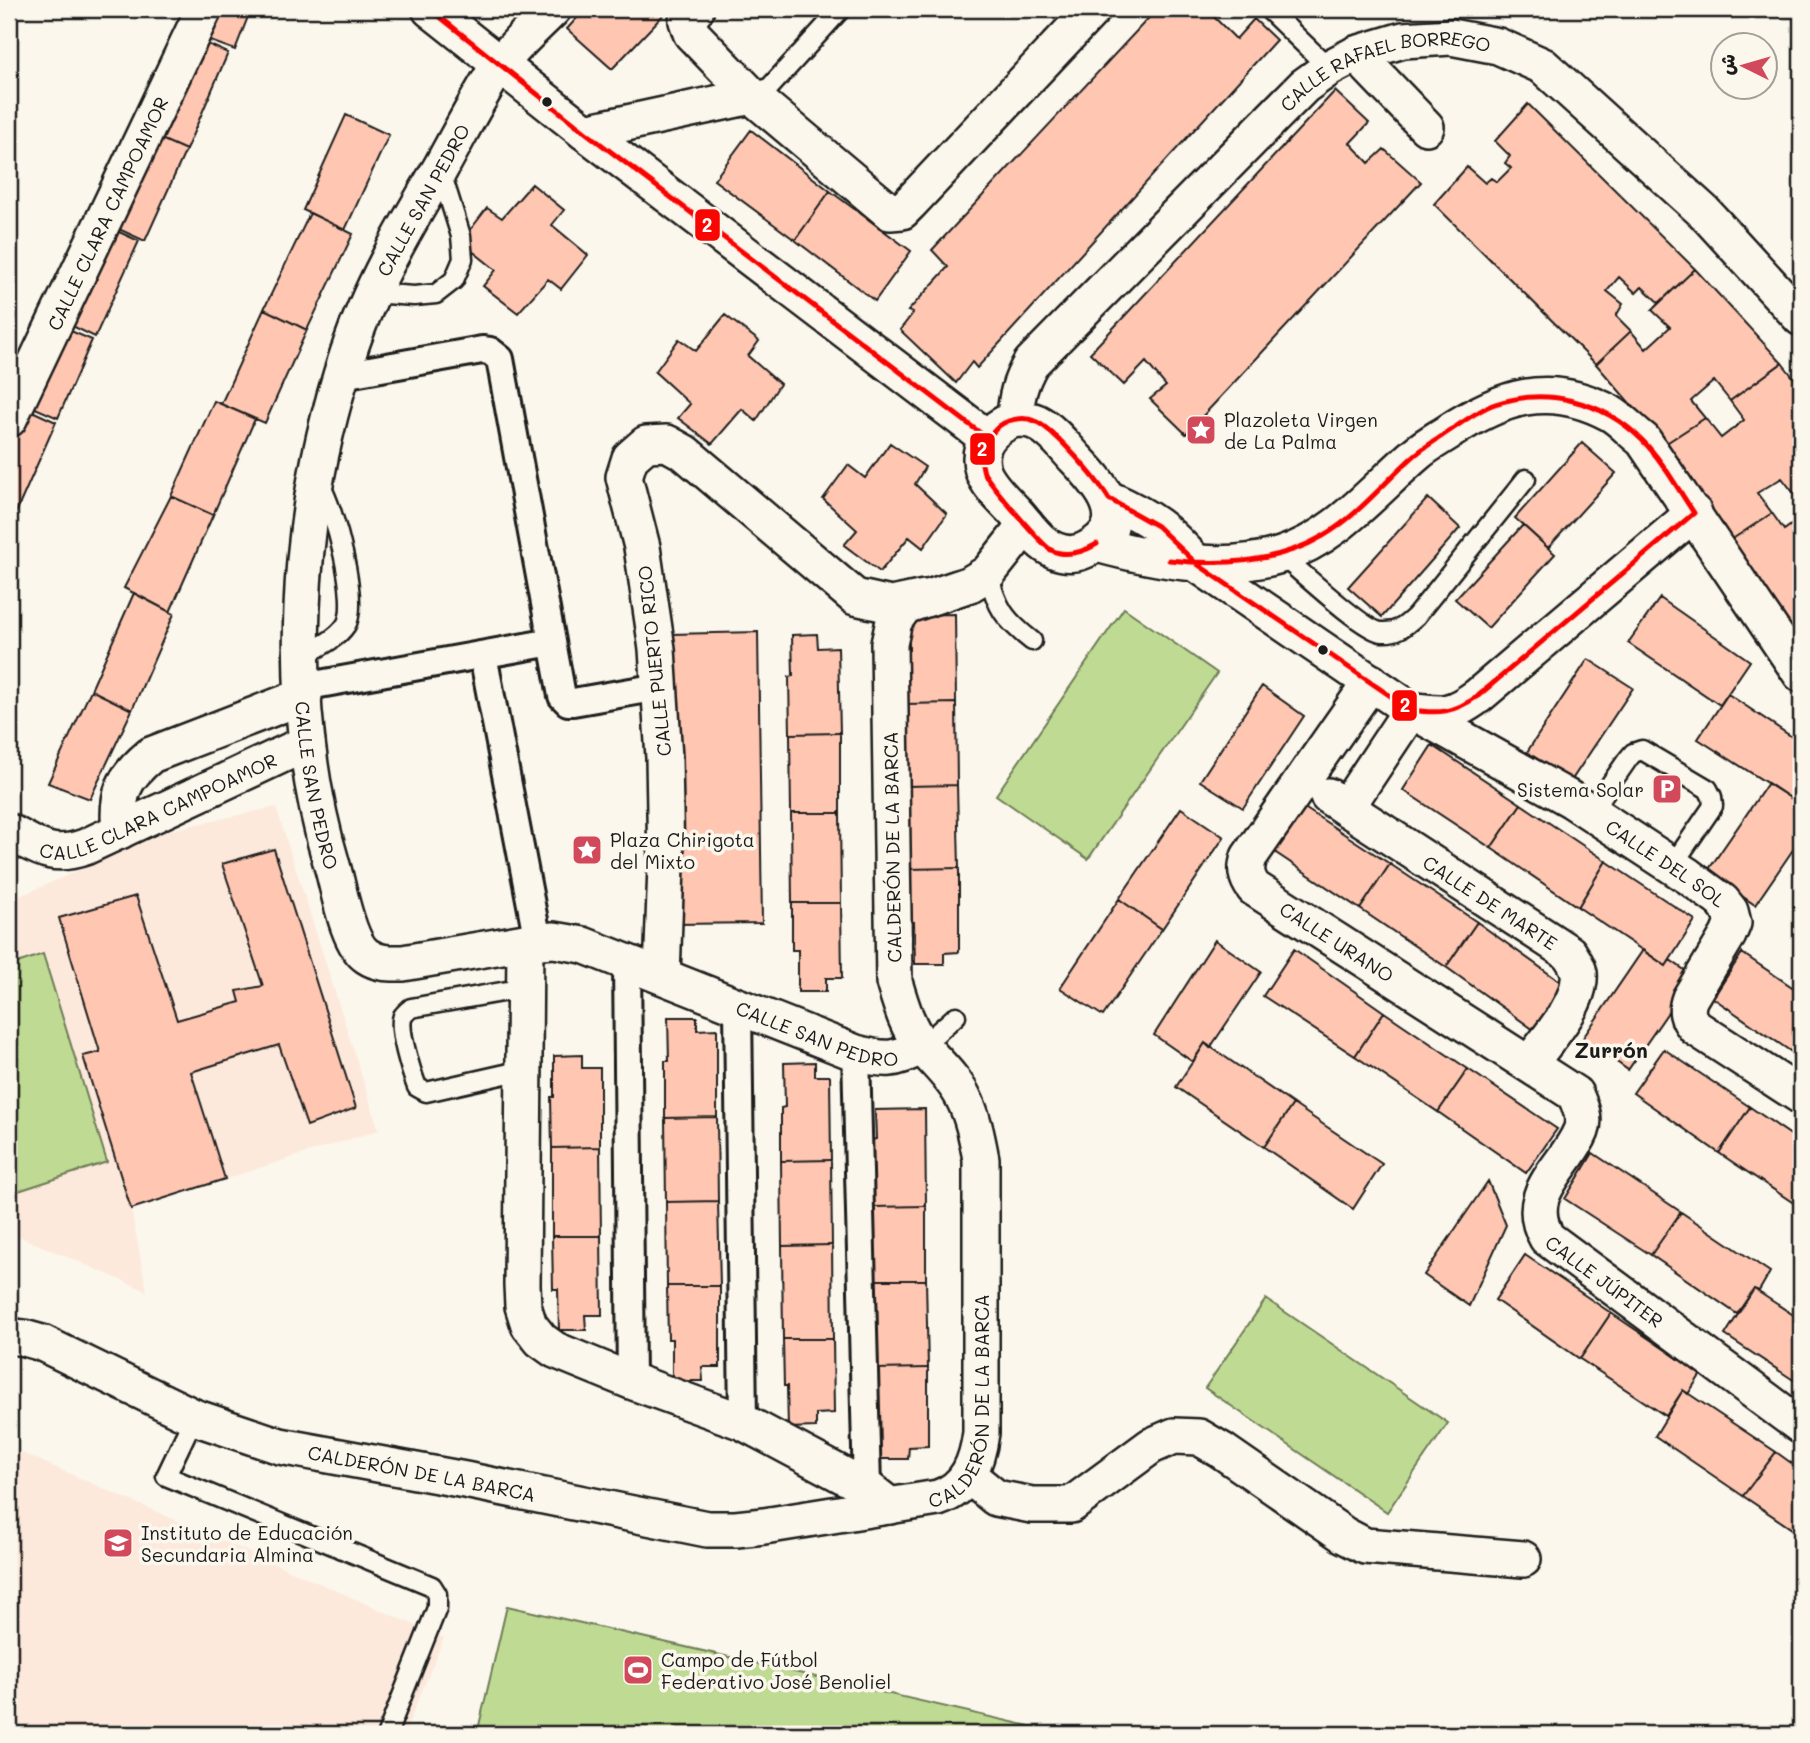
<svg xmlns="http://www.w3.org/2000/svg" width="1810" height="1743" font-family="Mali,'Playpen Sans Arabic',sans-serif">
<rect width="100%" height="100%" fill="#fbf7ec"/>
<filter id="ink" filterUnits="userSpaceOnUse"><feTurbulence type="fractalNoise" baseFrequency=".0143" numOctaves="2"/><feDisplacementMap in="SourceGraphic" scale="14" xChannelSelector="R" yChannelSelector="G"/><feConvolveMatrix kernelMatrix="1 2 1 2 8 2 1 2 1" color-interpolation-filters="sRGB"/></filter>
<g filter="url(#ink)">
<path fill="#fce9db" d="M276,807l103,323 -248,79 16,82 -138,-59v-331l161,-71z
M9,1447l435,191 -40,96h-395z"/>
<path fill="#bfdb93" stroke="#6e7c58" stroke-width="2" d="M1124,608l93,65 -129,186 -92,-64z
M43,954l64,208 -98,32v-228z
M1266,1299l182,124 -61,89 -182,-124z
M507,1606l557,128h-587z"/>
<path fill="#ffc7b2" stroke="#1c1c1c" stroke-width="2" d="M213,9h38l-16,41 -33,-12z
M585,9h84l-57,60 -45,-40z
M1157,9h49l30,30 18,-20 22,21 -299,328 -5,-6 -16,21 -56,-53 13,-17 -5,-2 40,-44 -16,-17z
M194,38l34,15 -42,97 -34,-15z
M1335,91l34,32 -19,20 19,20 15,-14 37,33 -235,252 -36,-35 16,-13 -20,-24 -22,23 -34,-32z
M1528,104l167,165 -36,34 -17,-16 -6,6 -17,-16 -12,14 16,13 -7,12 15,15 -35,33 -162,-160 33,-37 18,16 6,-5 6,4 14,-14 -6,-5 5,-7 -15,-15z
M346,115l43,20 -44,95 -42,-20z
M751,130l79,61 -35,49 -81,-60z
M152,135l34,15 -41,91 -33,-15z
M532,184l32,26 -12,15 36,30 -27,34 -13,-10 -30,34 -35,-27 13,-16 -35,-28 26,-34 15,10z
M830,191l81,60 -36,50 -80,-61z
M310,213l43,21 -46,96 -43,-21z
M108,227l31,14 -44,96 -31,-15z
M1695,269l87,94 -52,38 -16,-20 -23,20 14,17 -40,26 -69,-80 35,-33 15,18 24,-22 -18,-17z
M264,309l43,21 -42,93 -44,-19z
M725,315l34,26 -11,15 32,28 -24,37 -14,-12 -30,35 -34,-26 12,-14 -35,-32 24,-33 17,12z
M59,326l33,14 -34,78 -32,-14z
M1782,363l19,24v105l-5,4 -14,-18 -25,15 15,20 -41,27 -66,-96 40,-26 16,20 23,-18 -14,-19z
M214,401l41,18 -42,96 -42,-19z
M21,406l35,16 -42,95 -5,-2v-81z
M890,443l35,24 -10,17 32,30 -24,34 -14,-11 -29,35 -36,-27 13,-15 -34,-31 25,-34 17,13z
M1582,443l34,30 -68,75 -33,-30z
M171,496l42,19 -43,97 -46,-24z
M1428,498l32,30 -78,89 -34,-30z
M1772,513l12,17 17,-12v113l-6,4 -64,-95z
M1523,525l32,29 -67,74 -33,-29z
M134,593l40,21 -42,96 -41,-20z
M1660,598l90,63 -30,44 -92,-62z
M955,614l1,89 -51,1 -1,-54h5v-35z
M758,632l4,291 -87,1 -4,-290z
M817,634l1,14 20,-1 2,86 -50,1 -1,-57 4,-1 -1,-41z
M1588,659l45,29 -62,93 -44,-29z
M1262,686l42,30 -61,92 -43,-27z
M91,690l41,20 -42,89 -42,-16z
M1728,694l73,49v41l-9,15 -94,-60z
M956,703l1,82 -51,1 -1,-82z
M840,733v80h-49l-1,-79z
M1432,745l89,59 -30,44 -88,-58z
M1768,783l24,16 2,-4 7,5v38l-46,67 -48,-33z
M957,785l2,83 -52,1 -1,-83z
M1521,804l85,57 -28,46 -87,-59z
M1303,807l87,57 -30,45 -87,-58z
M1181,808l43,29 -62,92 -43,-30z
M791,813h49l1,90h-49z
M274,849l82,259 -49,18 -28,-81 -88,27 34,107 -94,30 -48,-153 17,-4 -41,-134 77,-22 41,124 63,-18 -3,-11 26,-5 -41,-122z
M1606,861l89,59 -29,46 -88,-59z
M1390,864l87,58 -31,45 -86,-58z
M959,868v84l-15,1v11h-29l-1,-42h-6l-1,-53z
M1119,899l43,30 -59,87 -43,-28z
M792,903h49l1,75h-16v14h-28v-42h-6z
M1477,922l89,64 -32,44 -88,-63z
M1215,940l46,32 -51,76 -5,-5 -12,19 -39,-27z
M1294,949l90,63 -29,44 -92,-60z
M1643,950l23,16 4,-6 23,16 -65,94 -45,-32z
M1742,953l59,40v61l-2,3 -86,-59z
M1384,1012l84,57 -30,43 -83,-56z
M668,1017h29v13l20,-1v88l-52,1v-57h4z
M1205,1043l88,61 -29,43 -88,-60z
M1664,1049l86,58 -31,46 -86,-60z
M582,1055v13h18v79l-48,1 -1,-51h3v-41z
M815,1062v14h15l1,84 -50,1v-53l4,-1 -1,-44z
M1468,1069l89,60 -31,44 -88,-61z
M1293,1104l89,60 -29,45 -89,-62z
M1750,1107l51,35v66l-82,-55z
M925,1109l1,97 -53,1 -1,-67 4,-1 -1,-29z
M717,1117l1,84 -52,1 -1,-84z
M600,1147l1,89h-49v-88z
M1593,1153l88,59 -30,43 -86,-56z
M831,1160l1,85 -50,1 -1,-85z
M1488,1181l18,44 -37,81 -45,-31z
M718,1201l2,85h-53l-1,-84z
M926,1206v74h-52l-1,-73z
M1681,1212l89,60 -11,19 -5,-2 -17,25 -86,-59z
M552,1236h49l1,79h-17l1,15h-27l-1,-41h-5z
M832,1245l1,94h-50l-1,-93z
M1525,1255l86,58 -31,46 -85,-59z
M874,1280h52l2,88 -53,1z
M667,1286h53v81h-18l1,14h-31v-42h-4z
M1754,1289l47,31v65l-76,-50z
M1611,1313l90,61 -13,20 -5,-4 -17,26 -86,-57z
M783,1339h50l1,74 -18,1v13l-28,1 -1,-42h-3z
M928,1368v78l-19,1 -1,12h-28v-40h-5v-50z
M1683,1390l93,62 -33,44 -88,-60z
M1776,1452l25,18v65l-58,-39z"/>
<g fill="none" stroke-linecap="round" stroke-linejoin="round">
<g stroke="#1c1c1c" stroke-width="23">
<path id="service" d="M1268,9l61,59
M752,96l18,-9 71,-78
M372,293l42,3 22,-2 18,-14 9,-21 -2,-23 -21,-67
M1281,555c17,14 84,77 101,77 16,1 23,-6 34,-16l110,-137
M988,573c9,35 16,46 44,68
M303,656c14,-8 34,-17 43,-31 14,-23 -12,-117 -26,-140
M1591,812l37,-53 5,-6 9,-3 66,39 4,8 1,9 -41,60
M922,1046l34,-30
M523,1070l-97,22 -9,-5c-5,-13 -20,-59 -14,-71 2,-3 6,-6 8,-8l113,-20
M194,1417l-28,59 266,110 5,8v14l-50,126"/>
</g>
<g stroke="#1c1c1c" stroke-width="32">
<path id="pedestrian" d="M342,375l140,-25 8,1 10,8 62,337 6,6h5l86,-15
M483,655l55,286
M303,687l249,-45
M627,961l4,420
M738,1007l5,415
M856,1053l11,435"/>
</g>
<g stroke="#1c1c1c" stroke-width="40">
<g id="minor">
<path d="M430,9l155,123 402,306"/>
<path id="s1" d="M553,9c-18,18 -40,37 -55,58 -21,32 -39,68 -58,102 -35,59 -71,120 -92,185 -54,161 -64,352 -15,515 6,21 15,75 34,87 12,8 23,7 36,7l122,-21 29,-2 29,5 273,108c30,8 39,8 66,-7"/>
<path d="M696,9l-9,12 4,12 61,63 138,116 12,-1 8,-8 183,-194"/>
<path d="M1356,54l70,73"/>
<path d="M585,132l167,-36"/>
<path id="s2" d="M9,419l195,-410"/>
<path id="s3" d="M1015,419c1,-22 5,-37 16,-56l273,-277 25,-18 27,-14 47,-14 48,-3 47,9 45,20 161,146 97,106"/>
<path d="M1015,419c7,0 15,0 21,3 16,8 27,23 39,36 24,25 61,64 14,90 -11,7 -24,7 -35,2 -16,-7 -27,-25 -38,-37 -11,-12 -28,-27 -33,-42 -8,-26 10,-44 32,-52z"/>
<path d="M1109,499c41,18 58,31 88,65l214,146c32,5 40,6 67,-14l216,-183"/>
<path d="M1097,544c59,16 123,29 184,11 55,-17 92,-64 135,-101 9,-8 20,-14 31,-21 54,-36 101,-53 163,-20 12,7 22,19 33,27l158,234"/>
<path id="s4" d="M1371,682l-122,175c-4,13 -3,20 5,31l321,206c5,12 11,24 6,37 -15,37 -60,62 -34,107l254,188"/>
<path id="s5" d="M1328,796l241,157c4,6 9,13 10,20 3,30 -33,68 -50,91"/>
<path id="s6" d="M1346,808l65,-98 161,90 116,76 34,25 8,10 3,12 -5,12 -38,63c-5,13 -3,20 6,30l105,68"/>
<path d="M120,831c-4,-37 3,-53 31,-76l153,-59"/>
<path id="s7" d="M9,832c30,15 42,27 76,15l222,-104"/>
<path d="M525,942l-3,343 1,21 6,19 12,15 14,10 76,31 112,41 124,66 23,18"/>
<path d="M662,975l4,-109 -2,-108 -7,-109 -15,-102 -18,-70 6,-19 16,-14 21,-1 18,10 170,144 36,8 33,-7"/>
<path id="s8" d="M9,1336l15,2 18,5 152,74 86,29 185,34 242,49h29l28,-3 174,-28c30,-10 39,-36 43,-65v-274c-4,-21 -8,-43 -18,-62 -10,-20 -27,-34 -41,-51 -15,-19 -21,-41 -28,-64l-5,-338 5,-23 11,-15 65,-22 18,-11 38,-48"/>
<path d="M968,1475l28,23 36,7h39l80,-59 23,-10 25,1 22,13 123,85 21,11 158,13"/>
</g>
</g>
<use href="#service" stroke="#fbf7ec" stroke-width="18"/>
<use href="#pedestrian" stroke="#fbf7ec" stroke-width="26"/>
<use href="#minor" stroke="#fbf7ec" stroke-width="35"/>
<g stroke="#fbf7ec" stroke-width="10">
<path id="bus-1" d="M430,9l155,123 402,306
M1109,499l48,27 40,38 214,146c29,4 42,3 67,-14l216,-183
M1097,544c-14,8 -30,14 -46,6 -10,-6 -61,-66 -67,-77 -1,-4 -3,-12 -3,-16 0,-11 8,-21 15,-28 9,-10 28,-13 39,-8 21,10 62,58 74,78
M1169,560c53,6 108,3 154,-24 36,-21 61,-54 92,-81 9,-8 20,-14 30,-21 16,-10 32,-24 50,-30 52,-17 108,-3 147,36 21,21 35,48 52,73"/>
</g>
<use href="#bus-1" stroke="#fa0500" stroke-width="5"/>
</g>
</g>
<defs>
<g id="sight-square" transform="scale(1.575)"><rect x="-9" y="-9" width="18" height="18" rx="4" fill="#d1495b" stroke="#fbf7ec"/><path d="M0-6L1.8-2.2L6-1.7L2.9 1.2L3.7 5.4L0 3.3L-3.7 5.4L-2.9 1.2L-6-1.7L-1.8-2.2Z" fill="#fff"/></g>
<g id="parking-square" transform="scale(1.575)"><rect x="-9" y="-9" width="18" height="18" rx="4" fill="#d1495b" stroke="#fbf7ec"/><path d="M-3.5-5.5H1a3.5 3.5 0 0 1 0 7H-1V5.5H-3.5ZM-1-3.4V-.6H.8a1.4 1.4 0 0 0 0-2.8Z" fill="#fff"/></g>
<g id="school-square" transform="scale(1.575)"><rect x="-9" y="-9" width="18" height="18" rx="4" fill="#d1495b" stroke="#fbf7ec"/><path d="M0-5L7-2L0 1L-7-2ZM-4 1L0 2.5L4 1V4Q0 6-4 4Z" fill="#fff"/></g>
<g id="stadium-square" transform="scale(1.575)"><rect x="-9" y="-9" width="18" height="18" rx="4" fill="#d1495b" stroke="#fbf7ec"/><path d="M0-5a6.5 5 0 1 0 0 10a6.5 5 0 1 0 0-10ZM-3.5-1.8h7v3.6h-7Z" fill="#fff"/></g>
</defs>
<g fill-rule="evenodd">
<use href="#sight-square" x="1201" y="430"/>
<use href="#parking-square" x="1667" y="789"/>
<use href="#sight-square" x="587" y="850"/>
<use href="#school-square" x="118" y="1543"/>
<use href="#stadium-square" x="638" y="1670"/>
</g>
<g fill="#1c1c1c" stroke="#fbf7ec" stroke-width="2.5">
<circle cx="547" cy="102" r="6"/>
<circle cx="1323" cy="650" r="6"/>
</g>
<g text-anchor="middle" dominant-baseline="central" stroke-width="7" stroke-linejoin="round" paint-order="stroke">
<g font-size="19" fill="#1c1c1c" stroke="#fbf7ec">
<text stroke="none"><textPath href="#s3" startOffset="532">CALLE RAFAEL BORREGO</textPath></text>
<text transform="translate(423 200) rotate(-61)">CALLE SAN PEDRO</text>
<text stroke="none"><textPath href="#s2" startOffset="228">CALLE CLARA CAMPOAMOR</textPath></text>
<text transform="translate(654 661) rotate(-96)">CALLE PUERTO RICO</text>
<text stroke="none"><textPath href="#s1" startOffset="842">CALLE SAN PEDRO</textPath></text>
<text stroke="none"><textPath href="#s7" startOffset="163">CALLE CLARA CAMPOAMOR</textPath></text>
<text transform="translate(892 847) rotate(-91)">CALDERÓN DE LA BARCA</text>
<text stroke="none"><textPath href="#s6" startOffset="415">CALLE DEL SOL</textPath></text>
<text stroke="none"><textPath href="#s5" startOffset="194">CALLE DE MARTE</textPath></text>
<text stroke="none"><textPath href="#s4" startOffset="345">CALLE URANO</textPath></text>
<text stroke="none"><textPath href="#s1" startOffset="1493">CALLE SAN PEDRO</textPath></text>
<text stroke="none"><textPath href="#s4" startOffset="858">CALLE JÚPITER</textPath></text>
<text stroke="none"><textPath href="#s8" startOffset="1068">CALDERÓN DE LA BARCA</textPath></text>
<text stroke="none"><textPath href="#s8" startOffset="438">CALDERÓN DE LA BARCA</textPath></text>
</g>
<g font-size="19" fill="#1c1c1c" stroke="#fbf7ec" text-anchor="start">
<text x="1224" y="419">Plazoleta Virgen<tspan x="1224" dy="22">de La Palma</tspan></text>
<text x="1644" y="789" text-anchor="end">Sistema Solar</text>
<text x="610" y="839">Plaza Chirigota<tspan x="610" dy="22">del Mixto</tspan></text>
<text x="141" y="1532">Instituto de Educación<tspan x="141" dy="22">Secundaria Almina</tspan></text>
<text x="661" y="1659">Campo de Fútbol<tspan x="661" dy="22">Federativo José Benoliel</tspan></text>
</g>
<g font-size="21" font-weight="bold" fill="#1c1c1c" stroke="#fbf7ec">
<text x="1611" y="1049">Zurrón</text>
</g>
</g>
<g stroke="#fbf7ec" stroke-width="2.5">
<rect x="694" y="208" width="27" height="34" rx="7" fill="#fa0500"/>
<rect x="969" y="432" width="27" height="34" rx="7" fill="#fa0500"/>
<rect x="1391" y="689" width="27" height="33" rx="7" fill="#fa0500"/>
</g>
<g font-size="19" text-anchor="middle" font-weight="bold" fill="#fff">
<text x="707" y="232">2</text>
<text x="982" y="456">2</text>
<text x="1405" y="712">2</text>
</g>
<rect width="1810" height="1743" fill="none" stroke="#fbf7ec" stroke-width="35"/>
<rect x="18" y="18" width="1775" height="1708" fill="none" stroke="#1c1c1c" stroke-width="2.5" filter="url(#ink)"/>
<g transform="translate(1744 66) rotate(275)"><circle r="33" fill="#fbf7ec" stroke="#a29f99" stroke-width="2"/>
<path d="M0-5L12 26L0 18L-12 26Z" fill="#d1495b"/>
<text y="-10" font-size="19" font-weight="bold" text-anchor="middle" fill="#1c1c1c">ش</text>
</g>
</svg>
